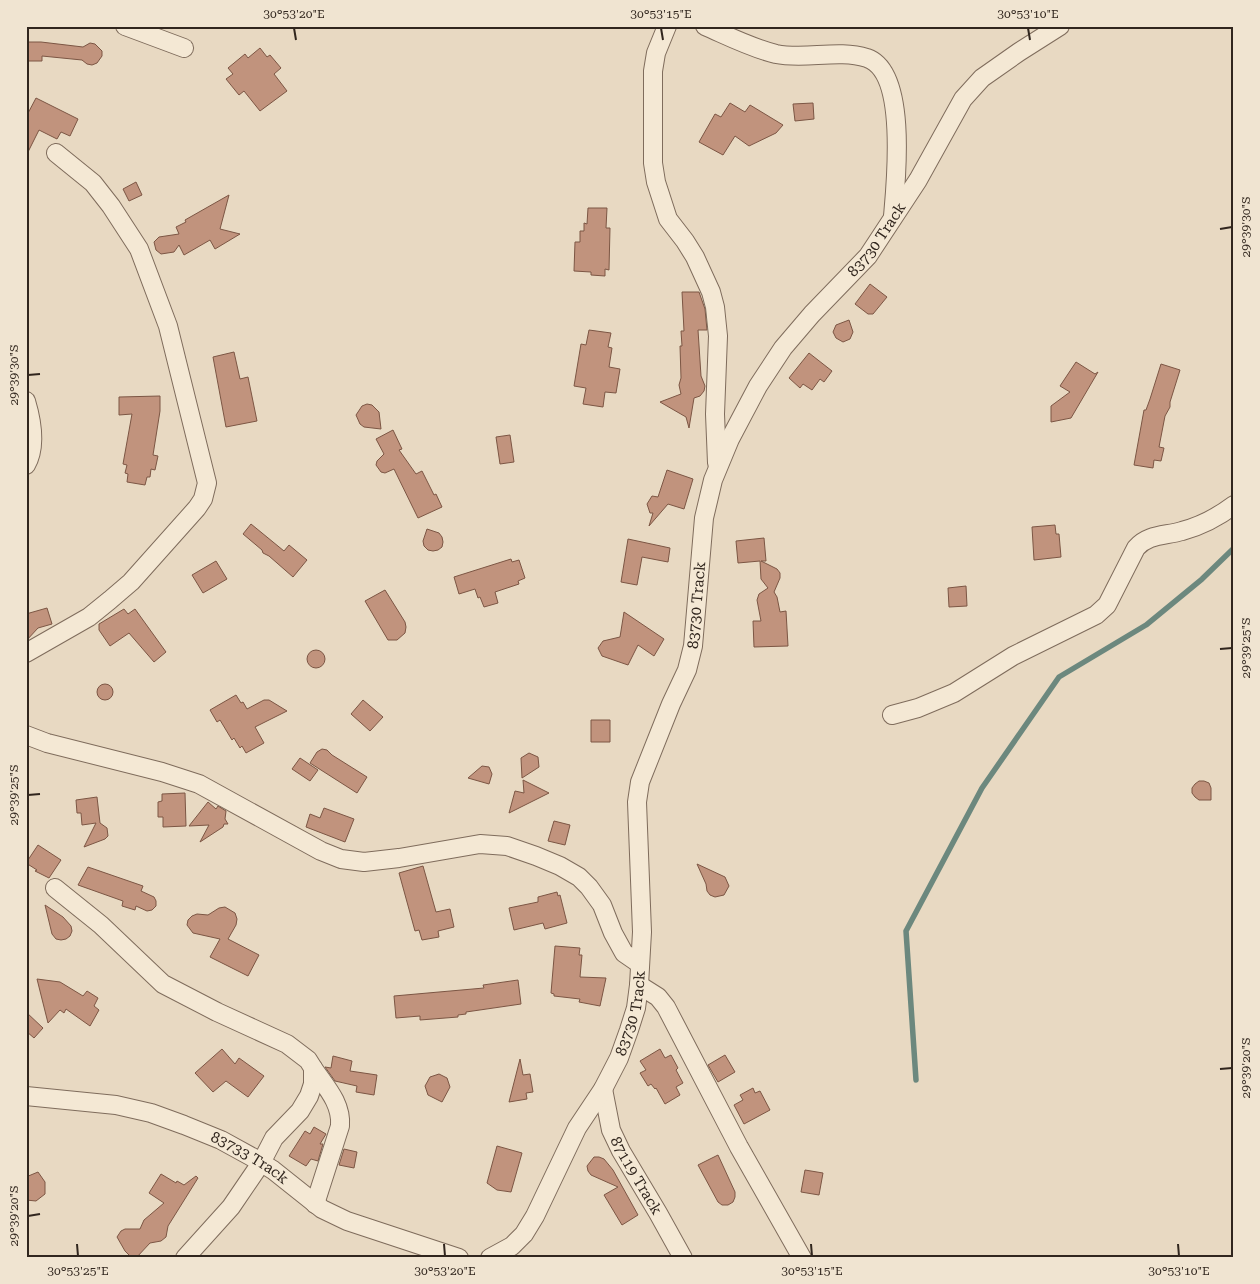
<svg xmlns="http://www.w3.org/2000/svg" width="1260" height="1284" font-family="'Roboto Serif',serif">
<rect width="100%" height="100%" fill="#e8d9c2"/>
<g fill="none" stroke-linecap="round" stroke-linejoin="round">
<path stroke="#6c887e" stroke-width="5.5" d="M916,1080l-10,-149 76,-143 77,-111 87,-52 56,-46 32,-31"/>
</g>
<path fill="#c1937d" stroke="#7c5644" d="M26,42h15l42,5 7,-4 5,1 7,7v5l-5,7 -5,2 -5,-1 -5,-4 -40,-4v5h-16z
M260,48l7,9 3,-2 11,13 -7,6 13,17 -27,20 -16,-20 -5,4 -13,-16 7,-5 -5,-6 17,-14 3,4z
M36,98l42,21 -8,17 -9,-4 -4,7 -18,-9 -13,26v-39z
M730,103l15,9 5,-7 33,20 -7,8 -27,13 -14,-10 -12,19 -24,-13 16,-28 6,3z
M813,103l1,16 -19,2 -2,-17z
M136,182l6,13 -13,6 -6,-12z
M229,195l-9,34 20,5 -25,15 -5,-9 -26,15 -5,-10 -5,7 -13,2 -5,-4 -2,-8 5,-5 20,-3 -3,-7 10,-5 -1,-2z
M588,208h19l-1,20h4l-1,42 -4,-1v7l-14,-1v-3l-17,-1 1,-29h5v-11h4v-8l3,1z
M870,284l17,13 -14,17h-5l-13,-10z
M682,292h17l6,17 2,21h-9l3,46 4,10 -1,5 -4,5 -6,2 -5,30 -3,-11 -26,-15 21,-8 -2,-9 2,-7 -1,-32h2l-1,-15h3z
M849,320l4,12 -3,7 -7,3 -7,-4 -3,-6 3,-7z
M589,330l22,3 -3,14 4,1 -3,19 11,2 -4,24 -11,-1 -2,15 -20,-3 3,-16 -12,-2 7,-42 5,1z
M234,352l6,27 8,-2 9,44 -31,6 -13,-70z
M809,353l23,18 -8,11 -4,-3 -8,11 -9,-6 -3,4 -11,-10z
M1076,362l19,12 3,-2 -27,46 -20,4v-16l19,-14 -10,-6z
M1161,364l19,6 -10,32v5l-5,9 -6,31 5,1 -3,13 -7,-1 -1,8 -19,-3 10,-55h2l4,-11z
M160,396v15l-7,44 5,1 -3,14 -4,-1 -1,8h-3l-2,8 -18,-3 1,-8 -3,-1 2,-8 -4,-1 9,-50 -13,1v-18z
M367,404l5,1 7,7 2,17 -17,-2 -4,-3 -4,-9 6,-9z
M393,430l9,19 -3,1 17,24 6,-3 12,24 2,-1 6,13 -24,11 -24,-49 -9,4 -4,-1 -5,-7 1,-4 7,-7 -8,-15z
M510,435l4,27 -14,2 -4,-27z
M667,470l26,9 -9,30 -16,-5 -19,22 4,-13h-3l-3,-9 5,-8 6,1z
M251,524l33,27 5,-6 18,15 -14,17 -24,-21 -6,-3 -1,-3 -19,-16z
M1055,525l1,9h3l2,23 -27,3 -2,-33z
M427,529l12,4 3,4 1,5 -1,5 -4,3 -5,1 -5,-1 -4,-4 -1,-5z
M764,538l2,23h-5l16,8 3,4v5l-6,14 3,5 3,15 6,-1 2,35 -34,1 -1,-26h8l-4,-21 2,-6 9,-6 -7,-9 -1,-18 -22,2 -2,-22z
M628,539l42,9 -2,14 -26,-5 -5,28 -16,-3z
M511,559l1,3 7,-2 6,18 -7,3 1,3 -24,8 3,11 -14,4 -4,-10 -2,1 -3,-9 -16,5 -5,-17z
M216,561l11,18 -24,14 -11,-18z
M966,586l1,20 -18,1 -1,-19z
M385,590l20,32 1,5 -1,6 -8,7h-9l-23,-39z
M47,608l5,16 -14,4 -12,13v-27z
M124,609l4,5 7,-5 31,43 -12,10 -25,-29 -19,13 -11,-16v-6z
M624,612l40,27 -10,17 -16,-11 -10,20 -26,-9 -4,-8 5,-7 17,-4z
M307 659a9 9 0 1 1 18 0a9 9 0 1 1-18 0Z
M97 692a8 8 0 1 1 16 0a8 8 0 1 1-16 0Z
M236,695l5,8 2,-1 4,7 17,-9h5l18,11 -32,16 9,16 -18,10 -4,-7 -2,2 -6,-10 -2,2 -12,-20 -3,2 -7,-12z
M363,700l20,17 -13,14 -19,-17z
M591,720h19v22h-19z
M322,749l5,1 5,5 35,22 -10,16 -47,-30 7,-11z
M529,753l9,4 1,10 -17,11 -1,-20z
M300,758l18,12 -8,11 -18,-12z
M482,766l7,1 3,7 -3,10 -21,-6z
M523,780l26,13 -40,20 6,-22 9,2z
M1199,781h5l5,2 2,5v12h-12l-4,-3 -3,-4v-5l3,-4z
M185,793l1,33 -23,1v-10h-5v-15l4,-1v-7z
M97,797l3,26 7,5 1,8 -3,3 -21,8 12,-24 -14,2 -1,-12h-4l-1,-13z
M208,802l8,7 2,-3 8,5 -1,8 3,5h-4l-1,3 -23,15 9,-17 -20,1z
M324,808l30,11 -9,23 -39,-15 4,-13 10,4z
M554,821l16,4 -5,20 -17,-4z
M38,845l23,15 -12,18 -14,-7 2,-1 -11,-7z
M697,864l28,13 4,9 -5,9 -9,2 -5,-2 -3,-4 -1,-7z
M423,866l13,46 14,-3 4,18 -16,4 1,6 -17,3 -3,-10 -4,1 -16,-58z
M88,867l55,19 -2,5 13,6 2,4v5l-4,4 -5,1 -11,-5 -1,4 -13,-4 1,-5 -45,-16z
M557,892l1,4 2,-1 7,28 -22,6 -2,-6 -29,7 -5,-22 29,-6v-5z
M45,905l18,12 8,9 1,5 -2,5 -4,3 -5,1 -5,-1 -4,-5z
M225,907l10,6 2,6 -1,6 -8,14 31,16 -11,21 -38,-19 10,-18 -27,-6 -6,-8 1,-5 4,-4 5,-2 11,1 11,-7z
M555,946l25,2 -1,7h3l-2,22 26,1 -6,28 -21,-4 1,-3 -26,-3v-2l-3,-1z
M37,979l23,3 23,14 4,-5 11,7 -4,8 5,4 -9,16 -24,-17 -2,4 -4,-3 -12,13z
M518,980l3,24 -55,8v2l-8,1v2l-38,3v-4l-24,2 -2,-22 90,-8 -1,-3z
M26,1012l17,16 -9,10 -8,-7z
M222,1049l13,15 4,-6 25,18 -16,21 -22,-16 -13,11 -18,-19z
M660,1049l5,9 6,-3 7,13 -2,2 7,13 -7,4 4,8 -15,9 -9,-16 -1,1 -4,-5 -3,2 -8,-13 6,-3 -6,-9z
M725,1055l10,17 -17,10 -10,-17z
M333,1056l19,5 -2,10 27,4 -3,20 -18,-3 1,-6 -22,-5 -10,-14 6,1z
M520,1059l3,16 7,-1 3,18 -7,1 1,6 -18,3z
M439,1074l8,4 3,9 -8,15 -14,-7 -3,-9 5,-9z
M753,1088l2,5 5,-2 10,19 -26,14 -10,-19 9,-5 -3,-5z
M314,1127l12,7 -6,10h3l-5,17 -7,-2 -5,7 -17,-10 16,-25 5,3z
M497,1146l25,7 -11,39 -14,-2 -10,-7z
M344,1149l13,3 -3,16 -15,-3z
M718,1155l17,37v5l-2,5 -5,3h-6l-4,-3 -20,-37z
M594,1157h5l5,2 9,11 25,45 -16,10 -18,-30 14,-8 -27,-12 -3,-4 -1,-5z
M805,1170l18,3 -4,22 -18,-3z
M38,1172l7,10v12l-9,7 -10,-1v-23z
M161,1174l15,9 1,-2 7,4 12,-9 2,2 -30,48 -2,11 -5,4 -11,2 -14,15h-4l-7,-7 -8,-14 4,-6 4,-2h15l4,-9 20,-17 -15,-10z"/>
<g fill="none" stroke-linecap="round" stroke-linejoin="round">
<g stroke="#7f6c5c" stroke-width="20">
<g id="minor">
<path d="M125,26l59,22"/>
<path d="M667,26l-11,27 -3,18v92l3,19 12,37 17,22 10,16 16,35 4,15 3,29 -3,78 2,49"/>
<path d="M705,26c23,10 46,22 71,28 29,6 62,-5 91,4 41,14 29,124 26,158"/>
<path d="M26,401c6,20 11,45 0,64"/>
<path d="M26,653l63,-36 21,-17 21,-18 66,-74 6,-9 4,-16 -39,-157 -29,-77 -28,-43 -18,-23 -37,-30"/>
<path d="M892,715l26,-7 36,-15 59,-37 83,-41 11,-10 29,-57c12,-14 29,-12 46,-17 19,-5 36,-14 52,-26"/>
<path d="M26,735l21,8 115,29 37,12 122,67 20,8 23,3 35,-4 81,-14 27,2 29,10 24,10 19,11 10,10 13,18 11,28 11,20 16,11"/>
<path d="M55,888l46,37 62,59 54,28 70,32 21,16 5,8v16l-4,12 -9,15 -26,27 -13,25 -30,44 -46,51"/>
<path d="M639,985l19,12 8,10 73,140 63,111"/>
<path d="M313,1068c12,18 29,35 27,58l-25,78"/>
<path id="s1" d="M603,1089l8,41 10,21 37,62 25,45"/>
<path id="s2" d="M26,1096l90,9 35,8 33,12 37,15 31,17 21,13 49,39 25,12 112,37"/>
<path id="s3" d="M490,1258l22,-12 12,-12 11,-18 42,-88 26,-39 16,-31 10,-28 7,-22 3,-23 3,-53 -5,-130 3,-20 31,-78 16,-34 6,-24 11,-128 9,-38 17,-41 28,-53 25,-38 29,-34 56,-58 50,-76 45,-81 19,-21 37,-26 41,-26"/>
</g>
</g>
<use href="#minor" stroke="#f4e8d4" stroke-width="18"/>
</g>
<path fill="none" stroke="#31261e" stroke-width="2" d="M294,28l2,12M661,28l2,12M1028,28l2,12M1220,229l12,-2M28,375l12,-1M1220,649l12,-1M28,795l12,-1M1220,1069l12,-1M28,1216l12,-2M77,1244l1,12M444,1244l1,12M811,1244l1,12M1178,1244l1,12"/>
<g text-anchor="middle" dominant-baseline="central" stroke-width="4" stroke-linejoin="round" paint-order="stroke">
<g font-size="15" fill="#31261e" stroke="#f0e4d1">
<text stroke="none"><textPath href="#s3" startOffset="1129">83730 Track</textPath></text>
<text stroke="none"><textPath href="#s3" startOffset="709">83730 Track</textPath></text>
<text stroke="none"><textPath href="#s3" startOffset="289">83730 Track</textPath></text>
<text stroke="none"><textPath href="#s2" startOffset="235">83733 Track</textPath></text>
<text stroke="none"><textPath href="#s1" startOffset="94">87119 Track</textPath></text>
</g>
</g>
<rect width="1260" height="1284" fill="none" stroke="#f0e4d1" stroke-width="55"/>
<rect x="28" y="28" width="1204" height="1228" fill="none" stroke="#31261e" stroke-width="2"/>
<g font-size="12" text-anchor="middle" fill="#31261e">
<text x="294" y="18">30°53'20"E</text>
<text x="661" y="18">30°53'15"E</text>
<text x="1028" y="18">30°53'10"E</text>
<text transform="translate(1246 227) rotate(-90)" y="4">29°39'30"S</text>
<text transform="translate(14 375) rotate(-90)" y="4">29°39'30"S</text>
<text transform="translate(1246 648) rotate(-90)" y="4">29°39'25"S</text>
<text transform="translate(14 795) rotate(-90)" y="4">29°39'25"S</text>
<text transform="translate(1246 1068) rotate(-90)" y="4">29°39'20"S</text>
<text transform="translate(14 1216) rotate(-90)" y="4">29°39'20"S</text>
<text x="78" y="1275">30°53'25"E</text>
<text x="445" y="1275">30°53'20"E</text>
<text x="812" y="1275">30°53'15"E</text>
<text x="1179" y="1275">30°53'10"E</text>
</g>
</svg>
